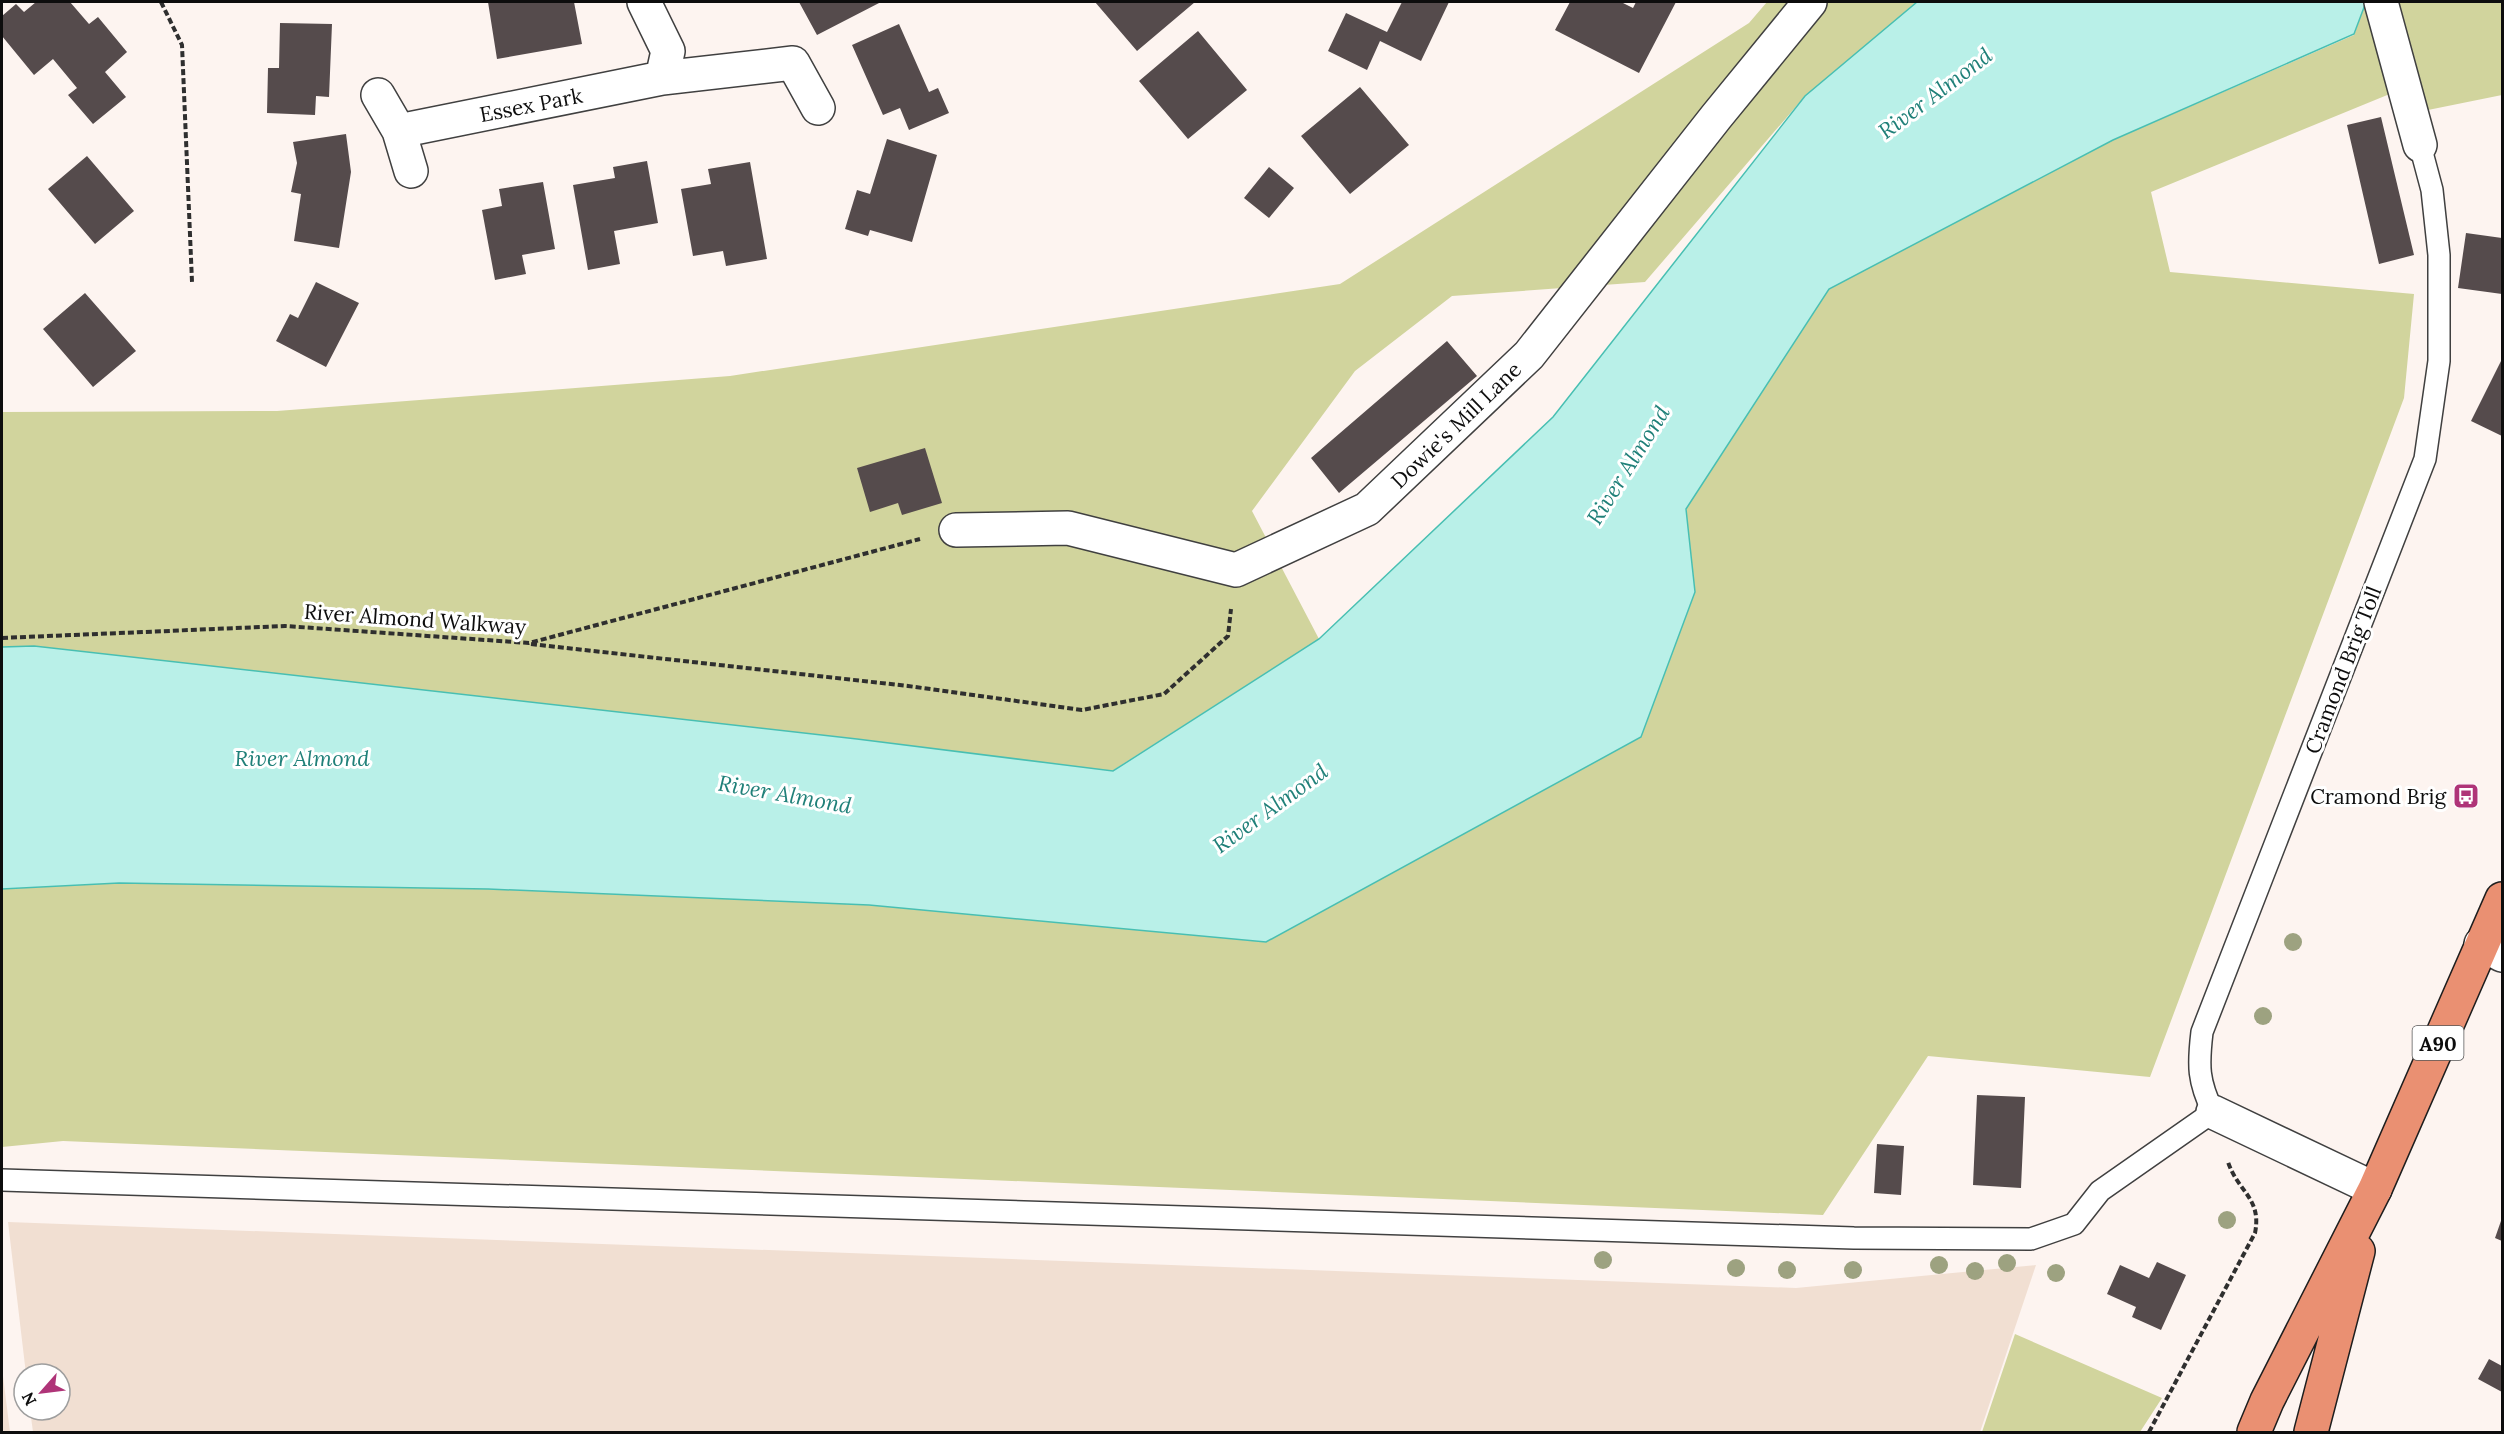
<svg xmlns="http://www.w3.org/2000/svg" width="2504" height="1434" font-family="Lora,serif">
<rect width="100%" height="100%" fill="#fdf4f0"/>
<path fill="#f1dfd2" d="M8,1222l1788,66 240,-23 -56,167h-1947l-3,-22h30v-36h-34z
M2,1368l8,64h-8z"/>
<path fill="#d1d49d" d="M1767,2h150l-112,94 -160,186 -193,14 -97,75 -103,140 67,128 -207,132 -255,-32 -823,-93 -32,1v-235l275,-1 453,-35 610,-92 409,-261z
M2366,2h136v93l-74,15 -9,-28 -268,110 19,80 244,22 -10,104 -254,679 -222,-21 -105,159 -1760,-74 -61,6v-258l117,-6 369,6 381,16 397,37 375,-205 54,-145 -9,-83 143,-220 284,-149 241,-105z
M2015,1334l147,64 -22,34h-158z"/>
<path fill="#b9f0e8" stroke="#48bfb2" stroke-width="1.5" d="M1917,2h449l-12,32 -241,106 -284,149 -143,220 9,83 -54,145 -375,205 -397,-37 -381,-16 -369,-6 -117,6v-242l32,-1 823,93 256,32 206,-132 234,-222 252,-321z"/>
<path fill="#554b4c" d="M36,2h34l19,22 9,-7 29,35 -22,20 21,25 -33,27 -25,-29 9,-7 -24,-29 -19,16 -32,-39v-20l14,-12 8,8z
M488,2h86l8,42 -85,15z
M799,2h82l-64,33z
M1095,2h100l-58,49z
M1402,2h47l-28,59 -41,-20 -13,29 -39,-19 18,-38 41,19z
M1570,2h51l12,6 3,-6h40l-37,71 -84,-43z
M280,23l52,1 -3,73 -13,-1 -1,19 -48,-2 1,-45h11z
M899,24l30,68 9,-4 11,25 -40,17 -9,-22 -17,7 -31,-70z
M1198,31l49,59 -59,49 -49,-58z
M1360,87l49,58 -59,49 -49,-58z
M2381,117l33,138 -35,9 -32,-139z
M346,134l5,38 -12,76 -45,-7 7,-47 -10,-2 6,-29 -4,-21z
M887,139l50,16 -25,87 -42,-12 -2,6 -23,-7 12,-39 13,4z
M87,156l47,55 -39,33 -47,-55z
M647,161l11,62 -44,8 6,33 -32,6 -15,-85 42,-7 -2,-11z
M750,162l17,97 -41,7 -3,-15 -30,5 -12,-67 30,-5 -3,-15z
M1269,167l25,21 -25,30 -25,-20z
M543,182l12,67 -33,6 4,19 -31,6 -13,-70 20,-4 -3,-17z
M2466,233l36,5v56l-44,-6z
M316,282l43,21 -33,64 -50,-26 14,-27 8,4z
M85,293l51,58 -43,36 -50,-58z
M1447,341l30,35 -138,117 -28,-35z
M2502,359v77l-31,-15z
M925,448l17,55 -40,12 -4,-12 -28,9 -13,-44z
M1977,1095l48,2 -4,91 -48,-3z
M1877,1144l27,2 -3,49 -27,-2z
M2502,1218v23l-7,-3z
M2157,1262l29,13 -25,55 -29,-13 4,-10 -29,-13 13,-29 29,13z
M2489,1359l13,7v26l-24,-13z"/>
<g fill="none" stroke-linecap="round" stroke-linejoin="round">
<g stroke="#404040" stroke-width="24">
<path id="lane" d="M2,1180l1852,58 177,1 43,-15 26,-33 113,-79c-15,-31 -15,-46 -11,-80l223,-573 14,-98v-106l-7,-65 -12,-45"/>
</g>
<g stroke="#404040" stroke-width="36">
<path id="street" d="M644,2l24,49 -6,27
M2381,2l39,143
M378,95l21,36
M411,171l-12,-40 263,-53 131,-15 25,45
M956,530l112,-2 168,42 131,-61 162,-154 187,-238 94,-115
M2481,944l21,11
M2213,1112l162,77"/>
</g>
<g stroke="#1e1e1e" stroke-width="36">
<path id="primary" d="M2254,1432l13,-31 108,-212 127,-290
M2311,1432l47,-181"/>
</g>
<path stroke="#2f2f2f" stroke-width="4" stroke-dasharray="6 3" stroke-linecap="butt" d="M161,2l21,43 10,237
M2,638l283,-12 244,17 391,-104
M531,644l377,42 174,24 82,-16 64,-58 3,-27
M2149,1432l106,-199c7,-35 -17,-41 -27,-71"/>
<use href="#lane" stroke="#fff" stroke-width="21"/>
<use href="#street" stroke="#fff" stroke-width="33"/>
<use href="#primary" stroke="#ea9072" stroke-width="33"/>
</g>
<g fill="#9da280">
<circle cx="2293" cy="942" r="9"/>
<circle cx="2263" cy="1016" r="9"/>
<circle cx="2227" cy="1220" r="9"/>
<circle cx="1603" cy="1260" r="9"/>
<circle cx="2007" cy="1263" r="9"/>
<circle cx="1939" cy="1265" r="9"/>
<circle cx="1736" cy="1268" r="9"/>
<circle cx="1787" cy="1270" r="9"/>
<circle cx="1853" cy="1270" r="9"/>
<circle cx="1975" cy="1271" r="9"/>
<circle cx="2056" cy="1273" r="9"/>
</g>
<defs>
<g id="bus-square" transform="scale(1.35)"><rect x="-9" y="-9" width="18" height="18" rx="4" fill="#af3478" stroke="#fff"/><path d="M-5-6H5V4H4V6H2V4H-2V6H-4V4H-5ZM-3.5-4V0h7V-4ZM-3.5 1.2v1.5H-2V1.2ZM2 1.2v1.5H3.5V1.2Z" fill="#fff"/></g>
</defs>
<g fill-rule="evenodd">
<use href="#bus-square" x="2466" y="796"/>
</g>
<g text-anchor="middle" dominant-baseline="central" stroke-width="6" stroke-linejoin="round" paint-order="stroke">
<rect fill="#fff" stroke="#565656" stroke-width="1.5" x="2412.5" y="1026" width="51" height="34" rx="4.5"/>
<g font-size="20" font-weight="bold" fill="#0d0d0d">
<text x="2438" y="1043">A90</text>
</g>
<g font-size="21" fill="#0d0d0d" stroke="#fff">
<text transform="translate(531 105) rotate(-11)">Essex Park</text>
<text transform="translate(1456 425) rotate(-44)">Dowie's Mill Lane</text>
<text transform="translate(415 619) rotate(4)">River Almond Walkway</text>
<text transform="translate(2343 670) rotate(-69)">Cramond Brig Toll</text>
</g>
<g font-size="21" fill="#0d0d0d" stroke="#fff" text-anchor="end">
<text x="2446" y="796">Cramond Brig</text>
</g>
<g font-size="22" font-style="italic" fill="#208079" stroke="#fff">
<text transform="translate(1935 93) rotate(-37)">River Almond</text>
<text transform="translate(1628 465) rotate(-58)">River Almond</text>
<text x="302" y="758">River Almond</text>
<text transform="translate(785 794) rotate(10)">River Almond</text>
<text transform="translate(1270 808) rotate(-36)">River Almond</text>
</g>
</g>
<rect width="2504" height="1434" fill="none" stroke="#0d0d0d" stroke-width="6"/>
<g transform="translate(42 1392) rotate(242)"><circle r="28" fill="#ffffff" stroke="#9e9e9e" stroke-width="1.5"/>
<path d="M0-4.5L10 22L0 15L-10 22Z" fill="#af3478"/>
<text y="-9" font-size="16" font-weight="bold" text-anchor="middle" fill="#0d0d0d">N</text>
</g>
</svg>
